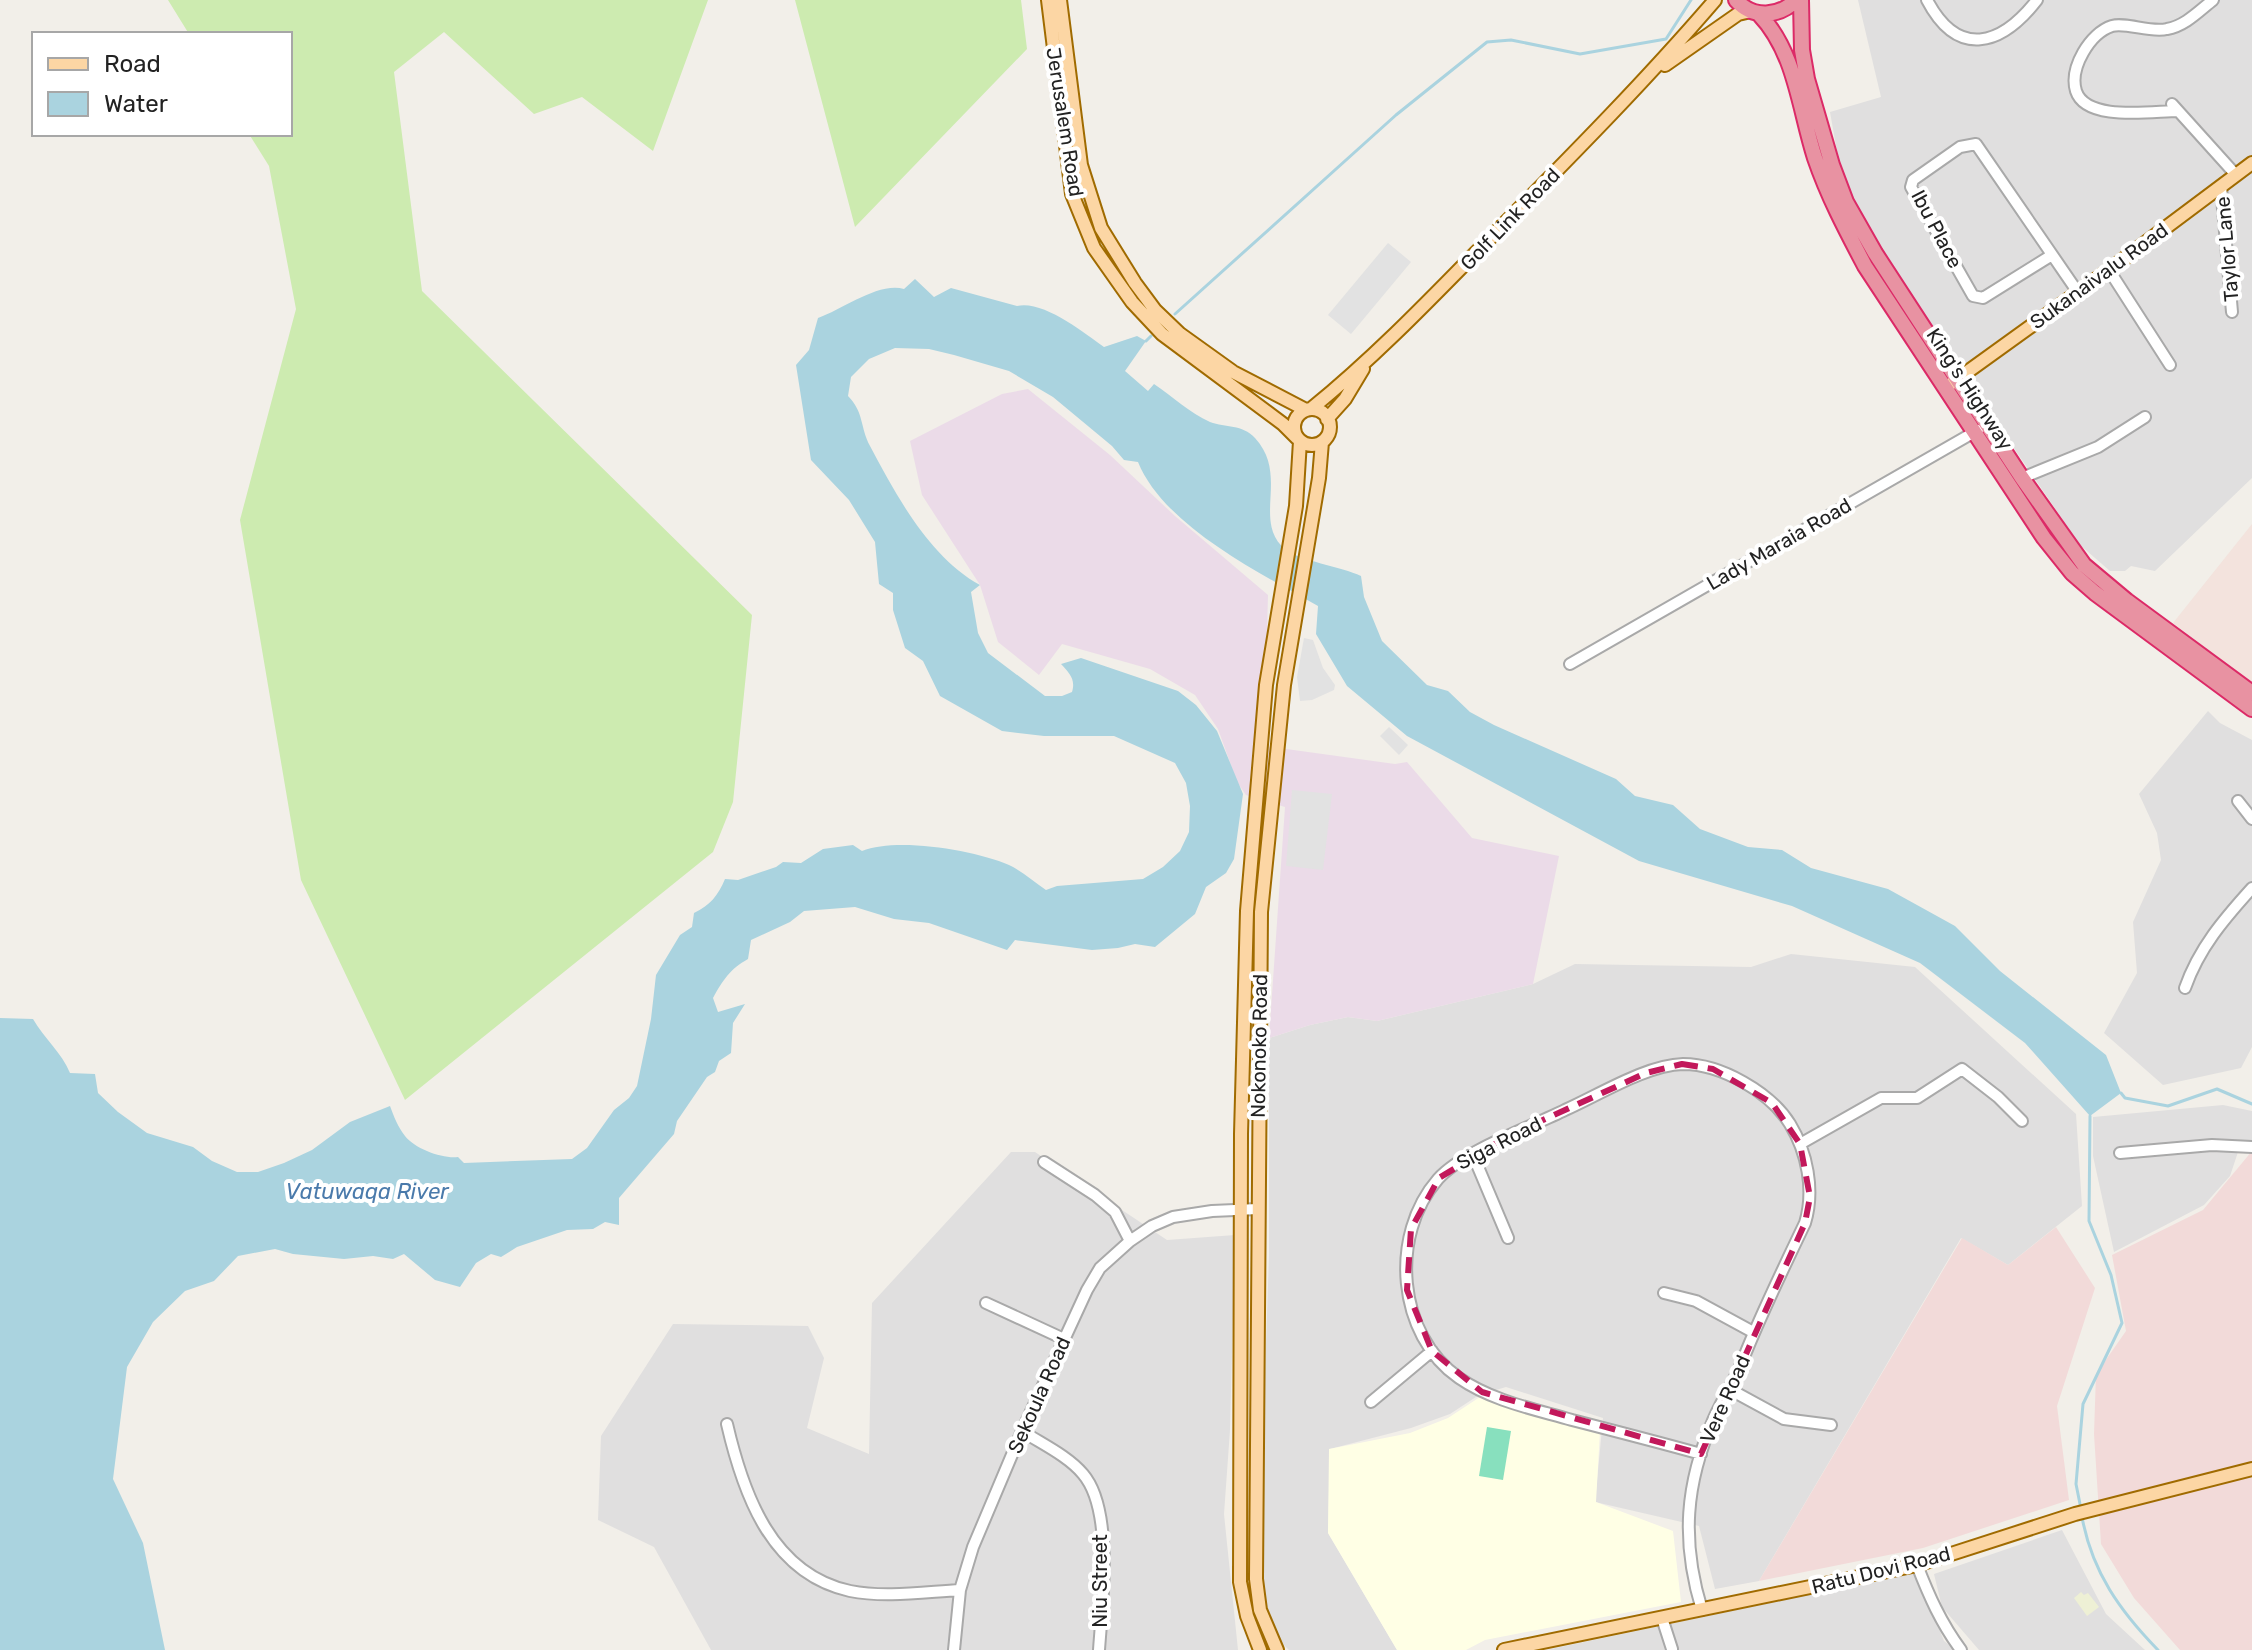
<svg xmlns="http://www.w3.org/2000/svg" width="2252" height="1650" font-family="Rubik,sans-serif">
<rect width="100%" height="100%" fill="#f2efe9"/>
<path fill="#e0dfdf" d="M1858,0h394v478l-97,93 -24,-5 -6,5h-15l-30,-26 -234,-343 -16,-90 51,-15z
M2208,711l12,12 32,17v307l-11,21 -78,17 -59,-52 33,-60 -4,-51 28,-62 -4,-27 -18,-39z
M1791,954l124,13 161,147 6,92 -74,59 -47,-27 -202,343 -44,8 -16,-63 -104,-24 8,-84 -97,-31 -27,8 -29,19 -39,14 -81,21 -2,84 69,117h-108l-7,-7 -24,-58 11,-330v-217l41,-13 38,-8 29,4 156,-37 42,-20 176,3z
M2223,1105l29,6v39l-13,-1 -9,27 -26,29 -90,47 -21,-96v-39z
M1011,1152h24l132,88 68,-5 -5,195 -6,84 14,136h-527l-57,-103 -56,-27 3,-84 72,-112 135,2 16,32 -17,70 62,26 3,-151z
M2062,1530l44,84 39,36h-166l-37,-43 -8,-33z
M1916,1572l28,69 12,9h-410z"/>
<path fill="#f2dad9" d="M2252,1151v499h-72l-46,-52 -33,-54 -7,-110 2,-60 30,-43 -14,-76 91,-45z
M2056,1227l39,61 -38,118 12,94 -146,48 -164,33 203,-343 46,27z"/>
<path fill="#ebdbe8" d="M1028,389l82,66 65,61 93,79 -4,151 131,18 12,-2 65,76 87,18 -26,128 -156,37 -29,-4 -38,8 -41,13 16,-231 -39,-12 -9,-13 -19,-53 -23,-34 -45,-26 -88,-25 -23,31 -41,-33 -18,-57 -58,-90 -12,-54 92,-47z"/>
<path fill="#ffffe5" d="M1480,1397l120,34 -4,71 77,29 8,71 -196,38 -19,10h-69l-69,-117 1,-84 81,-16 38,-15z"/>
<path fill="#f3e3dd" d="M2252,524v159l-79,-60z"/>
<path fill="#eef0d5" d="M2081,1592l3,3 4,-2 11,14 -12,9 -13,-18z"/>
<path fill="#cdebb0" d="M168,0h540l-55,151 -71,-54 -48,17 -90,-82 -50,40 28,219 330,324 -19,187 -20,50 -308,248 -104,-220 -61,-360 56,-211 -27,-143 -20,-32h41v-100h-101z
M795,0h226l6,49 -172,178z"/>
<path fill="#88e0be" d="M1487,1427l24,4 -8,49 -24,-4z"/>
<path fill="#e2e2e2" d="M1388,243l23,19 -60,72 -23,-19z
M1304,638l9,2 10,28 12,17 -1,5 -22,10 -12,1 -3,-24z
M1389,727l19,18 -9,10 -19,-19z
M1292,790l40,4 -9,76 -37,-4z"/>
<path fill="#aad3df" d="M915,279l19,18 17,-9 66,18c26,-6 66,26 87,41l33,-11 9,5 -21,30 23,20 6,-7c18,12 36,29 56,38 16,6 32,2 45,16 35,38 -4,84 31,112 12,10 56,17 75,26l3,21 18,44 45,44 21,6 22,21 24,13 122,54 19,17 38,9 27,24 48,18 34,3 29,18 77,21 67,37 45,45 106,84 15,38 -31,23 -65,-73 -105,-80 -128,-57 -153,-45 -232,-125 -60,-50 -31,-52 2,-28c-58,-33 -154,-80 -180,-144l-14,-2 -12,-14 -59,-49 -44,-26 -55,-16 -25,-6 -34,-1 -26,11 -18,18 -3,19c16,16 12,31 22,50 26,49 59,111 110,139l-9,7 7,41 10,20 57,43h17l10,-4c4,-13 -3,-19 -11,-28l20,-6 97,33 18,14 21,26 26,63 -9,65 -8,14 -20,14 -11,27 -40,33 -20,-3 -17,4 -26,2 -77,-10 -8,10 -78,-27 -35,-4 -39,-12 -51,4 -14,11 -39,18 -3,19c-18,10 -25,21 -35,39l5,14 27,-8 -12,19 -2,30 -12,8 -4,11 -8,5 -30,44 -3,13 -55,64v27l-14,-3 -12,7 -26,1 -50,17 -16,10 -10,-3 -15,9 -16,24 -25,-7 -31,-26 -11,5 -20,-3 -29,3 -51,-5 -18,-5 -37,7 -24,25 -29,10 -32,31 -26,45 -14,112 30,64 22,107h-165v-632l33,1c11,19 29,34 37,54l25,1 3,19 20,19 29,21 46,14 19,14 25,11h21l26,-9 28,-13 38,-28 40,-16c4,11 8,21 15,30 10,13 38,23 53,21l6,6 108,-4 15,-11 27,-38 15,-12 8,-12 14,-67 5,-44 24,-40 12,-8 2,-14c16,-8 24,-17 31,-34l13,1 38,-13 7,-5 18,1 22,-14 30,-4 9,6c35,-14 112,-1 147,14 13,6 25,17 37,25l11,-4 86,-7 20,-12 17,-16 9,-19 1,-26 -4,-23 -11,-20 -61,-27h-70l-42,-5 -62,-35 -17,-35 -18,-13 -12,-38v-17l-14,-9 -4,-42 -26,-42 -38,-40 -15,-95 13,-15 9,-32c26,-9 60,-36 86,-29z"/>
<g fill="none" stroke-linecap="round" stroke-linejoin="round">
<path stroke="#aad3df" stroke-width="3" d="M1175,314l221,-199 91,-73 24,-2 69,14 86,-15 25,-39
M1146,341l5,-5
M2121,1093l4,5 43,8 49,-17 35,15
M2081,1509l-5,-25 7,-80 39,-81 -11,-48 -22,-54 1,-105
M2082,1517c10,55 38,94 76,133"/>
<g stroke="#a9a9a9" stroke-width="14">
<path id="minor" d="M1927,0c31,59 74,46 110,0
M2172,104l64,71
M2178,111c-26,0 -92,11 -102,-20 -7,-23 14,-58 36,-65 14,-4 38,7 55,3 18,-3 32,-18 46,-29
M2221,186l11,126
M2052,255l-69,43 -10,-2 -62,-109 2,-7 47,-33 16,-3 101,147
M2109,270l61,95
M2022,478l76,-31 47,-30
M1570,664l408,-234
M2238,801l14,18
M2185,988c14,-40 39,-69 67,-100
M1800,1144l81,-46h36l45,-29 36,28 24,24
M2120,1153l92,-8 40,2
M1473,1155l35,83
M1044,1162l51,33 20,17 15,29
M1664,1293l32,8 57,31
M986,1303l78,36
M1729,1389l55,30 47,6
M1371,1402l61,-51
M727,1424c16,69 44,150 123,167 35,7 74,1 110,-1
M1022,1431c20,13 46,25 61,43 31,36 19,131 16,176
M1701,1454c-43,-12 -86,-23 -129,-34 -38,-11 -80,-19 -113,-42 -62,-43 -70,-143 -21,-199 25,-28 93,-52 127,-69 34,-15 81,-45 118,-46 38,0 87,28 107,60 17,28 25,66 15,99 -21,44 -43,89 -61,134 -8,21 -21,41 -30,61 -29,66 -33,123 -12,192
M1917,1565c12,31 24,58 44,85
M1662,1618l10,31
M954,1650l6,-60 13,-43 49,-116 65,-141 13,-22 30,-27 22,-15 21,-9 39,-6 46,-2"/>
</g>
<g stroke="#a06b00" stroke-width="16">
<path id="major" d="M1048,0l24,194 22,54 38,54 30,32 121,90 14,14
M1060,0l21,165 20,63 34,55 20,27 25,24 53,38 73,38
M1665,65l73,-51 13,-3
M1945,388l164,-118 143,-107
M1311,409c69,-56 130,-121 192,-184 73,-74 145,-147 212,-225
M1294 427a18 18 0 1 1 36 0a18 18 0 1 1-36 0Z
M1327,419l18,-20 18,-30
M1260,1650l-13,-34 -7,-34 1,-448 6,-223 19,-226 30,-179 4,-65
M1277,1650l-17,-40 -4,-31 5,-667 23,-227 35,-207 3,-36
M1504,1650l413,-85 158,-51 177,-45"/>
</g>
<g stroke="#dc2a67" stroke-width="18">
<path id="highway" d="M1736,0c17,19 43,17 60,0
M1801,0l1,50 5,29 25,86 14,37 29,51 82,126 65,99 62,87 43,36 125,92
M1759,14c37,39 40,94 56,144 13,38 31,72 50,108l179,272 28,35 23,20 157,116"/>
</g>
<use href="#minor" stroke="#fff" stroke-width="10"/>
<use href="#major" stroke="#fcd6a4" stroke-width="12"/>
<use href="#highway" stroke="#e892a2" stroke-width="14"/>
</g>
<path fill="none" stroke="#c2185b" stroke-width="6" stroke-dasharray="16 10" stroke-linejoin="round" d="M1682,1064l31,5 59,34 28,41 10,53 -5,26 -104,231 -219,-62 -50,-41 -25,-61 4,-61 28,-51 69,-42 138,-63z"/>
<g text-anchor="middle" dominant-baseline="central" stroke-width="8" stroke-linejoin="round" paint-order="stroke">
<g font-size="20" fill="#222" stroke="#fff">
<text transform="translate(1065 122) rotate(81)">Jerusalem Road</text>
<text transform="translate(1510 219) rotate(-46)">Golf Link Road</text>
<text transform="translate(1937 229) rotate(62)">Ibu Place</text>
<text transform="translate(2227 249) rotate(-95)">Taylor Lane</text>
<text transform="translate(2099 276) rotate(-36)">Sukanaivalu Road</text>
<text transform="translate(1970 389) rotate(57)">King's Highway</text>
<text transform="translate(1779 544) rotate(-30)">Lady Maraia Road</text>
<text transform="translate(1259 1046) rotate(-89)">Nokonoko Road</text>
<text transform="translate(1499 1143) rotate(-27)">Siga Road</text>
<text transform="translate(1039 1395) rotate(-66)">Sekoula Road</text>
<text transform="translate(1725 1399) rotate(-66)">Vere Road</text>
<text transform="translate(1881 1570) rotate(-14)">Ratu Dovi Road</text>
<text transform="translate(1100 1581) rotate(-90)">Niu Street</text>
</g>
<g font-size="22" font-style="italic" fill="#4a7aab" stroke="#fff">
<text x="367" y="1191">Vatuwaqa River</text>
</g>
</g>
<rect x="32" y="32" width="260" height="104" fill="#ffffff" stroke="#a7a7a7" stroke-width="2"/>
<rect x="48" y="58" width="40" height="12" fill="#fcd6a4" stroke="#a7a7a7" stroke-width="2"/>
<text x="104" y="72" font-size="24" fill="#222222">Road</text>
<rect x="48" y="92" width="40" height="24" fill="#aad3df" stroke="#a7a7a7" stroke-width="2"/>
<text x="104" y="112" font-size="24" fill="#222222">Water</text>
</svg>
